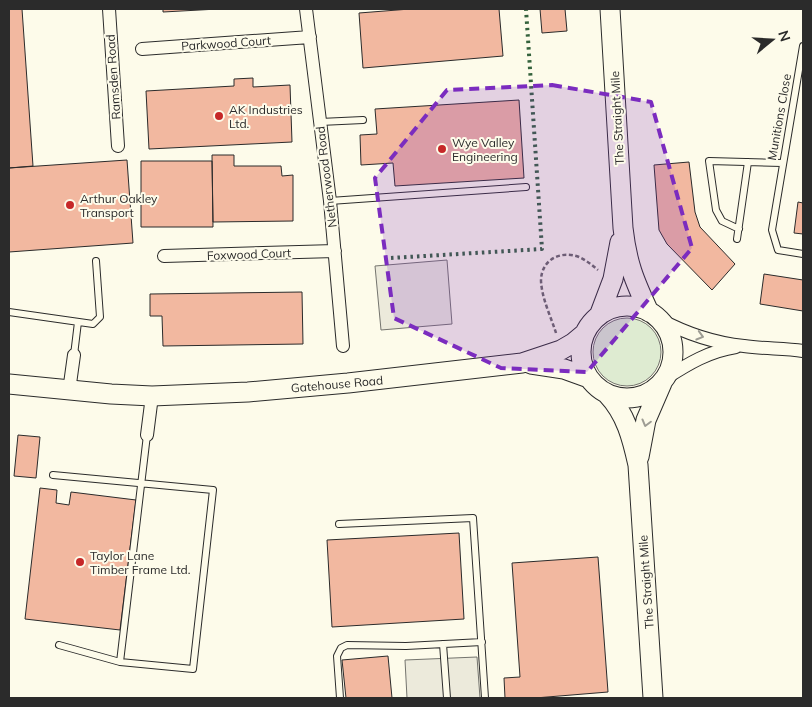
<svg xmlns="http://www.w3.org/2000/svg" width="812" height="707" font-family="Mulish,sans-serif">
<rect width="100%" height="100%" fill="#fdfbea"/>
<path fill="#deebd1" stroke="#74746e" d="M593 352a34 34 0 1 1 68 0a34 34 0 1 1-68 0Z"/>
<path fill="#eceadb" stroke="#74746e" d="M447,260l5,64 -71,6 -6,-64z
M477,657l3,41h-73l-2,-38z"/>
<path fill="#f2b8a0" stroke="#2b2b2b" d="M9,9h13l11,157 -24,2z
M163,9h55l-55,3z
M410,9h89l4,47 -140,12 -4,-55z
M540,9h25l2,22 -25,2z
M253,78v9l37,-2 2,57 -143,7 -3,-58 88,-5v-7z
M519,100l5,78 -129,8 -2,-23 -32,2 -1,-30 17,-1 -2,-25z
M212,155h22v11h47l1,10 11,-1v46l-80,1z
M127,160l6,83 -124,9v-84z
M141,161h71l1,66h-72z
M689,162l6,50 5,15 35,37 -23,26 -45,-46 -8,-14 -5,-65z
M798,202l5,1v31l-9,-1z
M764,274l39,6v31l-43,-7z
M302,292l1,52 -140,2 -1,-30h-12v-22z
M18,435l22,2 -4,41 -22,-2z
M40,488l17,2 -1,13 13,2 2,-13 65,8 -16,130 -95,-11z
M459,533l5,86 -132,8 -5,-87z
M598,557l10,135 -73,6h-30l-1,-20 16,-1 -8,-114z
M388,656l4,42h-46l-4,-38z"/>
<g fill="none" stroke-linecap="round" stroke-linejoin="round">
<g stroke="#2b2b2b" stroke-width="8">
<path id="lane" d="M803,46l-31,184 6,20 25,4
M320,122l43,-2
M330,201l196,-14
M739,229l-17,-8 -6,-11 -7,-49 73,2
M737,239l11,-77
M9,312l84,12 7,-7 -4,-56
M74,355l4,-33
M53,475l160,15 -20,179 -73,-7 -61,-17
M339,524l134,-6 12,180
M443,644l4,54
M120,662l27,-227
M340,698l-3,-42 4,-8 6,-3 59,1 76,-4"/>
</g>
<g stroke="#2b2b2b" stroke-width="14">
<path id="street" d="M109,9l9,137
M306,9l24,192 13,145
M142,49l168,-12
M164,256l171,-5
M659,319c26,14 55,24 85,27 20,3 40,2 59,5
M666,378c22,-14 43,-27 70,-31
M69,391l5,-36
M147,435l5,-39"/>
</g>
<g stroke="#2b2b2b" stroke-width="21">
<path id="secondary" d="M610,9l13,219c4,35 11,52 26,84
M581 352a46 46 0 1 1 92 0a46 46 0 1 1-92 0Z
M599,316l14,-37 7,-37
M531,364l33,5 25,9
M9,384l102,10 41,2 96,-4 100,-9 174,-20 39,-13 12,-7 12,-10
M607,394c19,20 25,44 31,71l15,233
M639,457l7,-37 16,-37"/>
</g>
<path stroke="#6a6964" stroke-width="2.5" stroke-dasharray="4 2.5" stroke-linecap="butt" d="M556,333c-5,-16 -14,-34 -15,-52 0,-21 19,-31 38,-24 7,3 13,8 19,13"/>
<use href="#lane" stroke="#fdfbea" stroke-width="6"/>
<use href="#street" stroke="#fdfbea" stroke-width="12"/>
<use href="#secondary" stroke="#fdfbea" stroke-width="19"/>
<path stroke="#34623c" stroke-width="4" stroke-dasharray="2.5 4" stroke-linecap="butt" d="M391,258l151,-9 -16,-240"/>
</g>
<defs><path id="oneway-chevron" d="M-2-3.5L2.5 0L-2 3.5" fill="none" stroke-width="1.6" stroke-linecap="round" stroke-linejoin="round" transform="scale(1.25)"/></defs>
<g stroke="#9e9d94">
<use href="#oneway-chevron" transform="translate(700 336) rotate(16)"/>
<use href="#oneway-chevron" transform="translate(646 423) rotate(105)"/>
</g>
<path fill="#7b2cbf" fill-opacity="0.2" stroke="#7b2cbf" stroke-width="4" stroke-dasharray="10 6" stroke-linejoin="round" d="M552,85l99,17 41,146 -105,124 -86,-4 -107,-50 -19,-140 72,-88z"/>
<g fill="#c62828" stroke="#fdfbea" stroke-width="2">
<circle cx="219" cy="116" r="5"/>
<circle cx="442" cy="149" r="5"/>
<circle cx="70" cy="205" r="5"/>
<circle cx="80" cy="562" r="5"/>
</g>
<g text-anchor="middle" dominant-baseline="central" stroke-width="4" stroke-linejoin="round" paint-order="stroke">
<g font-size="12" fill="#2b2b2b" stroke="#fdfbea">
<text transform="translate(226 43) rotate(-4)">Parkwood Court</text>
<text transform="translate(113 77) rotate(-94)">Ramsden Road</text>
<text transform="translate(779 117) rotate(-80)">Munitions Close</text>
<text transform="translate(617 118) rotate(-93)">The Straight Mile</text>
<text transform="translate(326 177) rotate(-97)">Netherwood Road</text>
<text transform="translate(249 254) rotate(-2)">Foxwood Court</text>
<text transform="translate(337 384) rotate(-5)">Gatehouse Road</text>
<text transform="translate(646 582) rotate(-94)">The Straight Mile</text>
</g>
<g font-size="12" fill="#2b2b2b" stroke="#fdfbea" text-anchor="start">
<text x="229" y="109">AK Industries<tspan x="229" dy="14">Ltd.</tspan></text>
<text x="452" y="142">Wye Valley<tspan x="452" dy="14">Engineering</tspan></text>
<text x="80" y="198">Arthur Oakley<tspan x="80" dy="14">Transport</tspan></text>
<text x="90" y="555">Taylor Lane<tspan x="90" dy="14">Timber Frame Ltd.</tspan></text>
</g>
</g>
<rect width="812" height="707" fill="none" stroke="#2b2b2b" stroke-width="20"/>
<g transform="translate(772 40) rotate(72)" stroke="#fdfbea" stroke-width="4" paint-order="stroke">
<path d="M0-4L9 19L0 12L-9 19Z" fill="#2b2b2b"/>
<text y="-8" font-size="14" font-weight="bold" text-anchor="middle" fill="#2b2b2b">N</text>
</g>
</svg>
